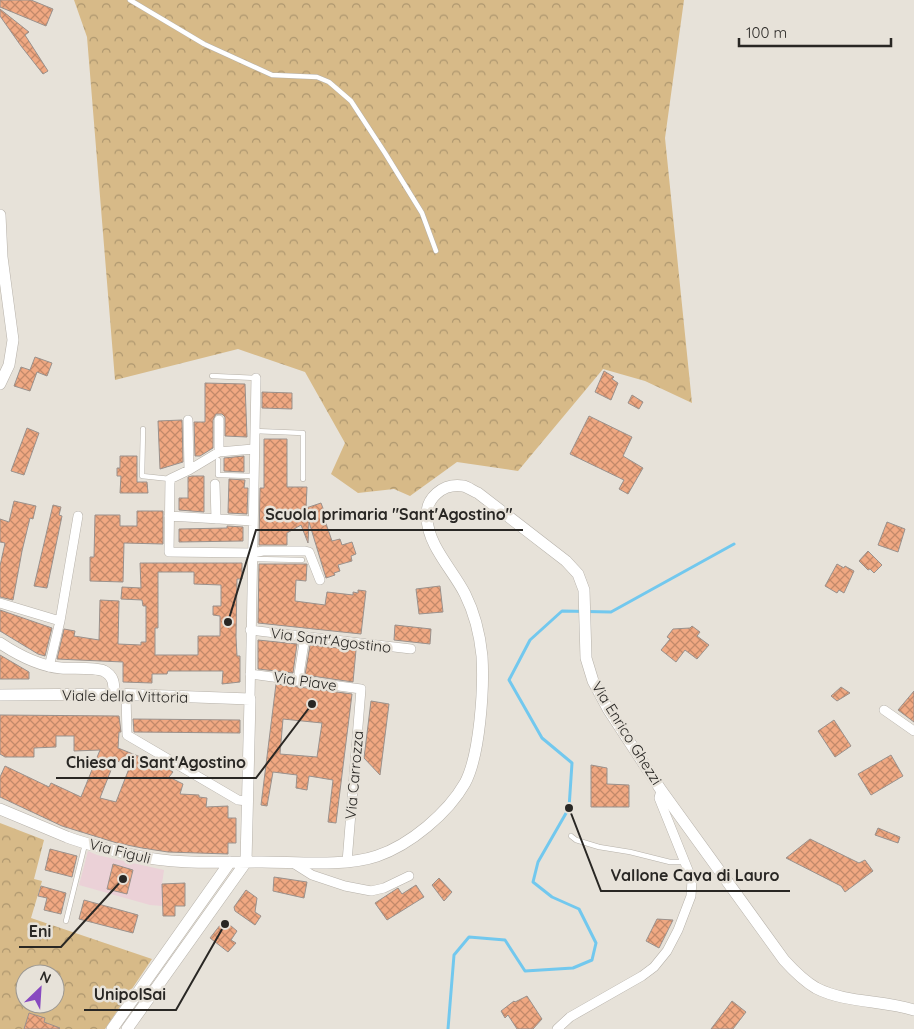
<svg xmlns="http://www.w3.org/2000/svg" width="914" height="1029" font-family="Quicksand,sans-serif">
<defs>
<pattern id="park-crowns" width="20" height="18" patternUnits="userSpaceOnUse" patternTransform="scale(1.25)"><rect width="20" height="18" fill="#d7ba88"/><path d="M2 6a3 3 0 1 1 6 0M12 15a3 3 0 1 1 6 0" fill="none" stroke="#ae976f"/></pattern>
<pattern id="building-cross-hatch" width="8" height="8" patternUnits="userSpaceOnUse" patternTransform="scale(1.25)"><rect width="8" height="8" fill="#f0a882"/><path d="M0 0l8 8M0 8l8-8" fill="none" stroke="#c2896a"/></pattern>
</defs>
<rect width="100%" height="100%" fill="#e7e2d9"/>
<path fill="#ebd1d7" d="M88,851l9,4 67,15 -2,14 1,22 -13,-1 -71,-20z"/>
<path fill="url(#park-crowns)" fill-rule="evenodd" d="M74,0h610l-19,138 27,265 -47,-22 -42,-12 -85,102 -61,-9 -47,34 -16,-7 -36,4 -27,-19 14,-31 -40,-71 -67,-23 -123,31 -28,-343z
M0,823l44,17 -10,39 8,2 -11,37 121,41 -47,70h-105zM25,974h30v30h-30z"/>
<g fill="none" stroke-linecap="round" stroke-linejoin="round">
<path stroke="#72c8ee" stroke-width="3" d="M448,1029l6,-74 15,-18 36,3 20,31 48,-3 19,-8 4,-17 -17,-34 -27,-12 -19,-15 5,-20 31,-54 3,-45 -30,-25 -33,-58 21,-40 32,-29 49,1 123,-68"/>
</g>
<path fill="url(#building-cross-hatch)" stroke="#9a918c" fill-rule="evenodd" d="M0,0h31l22,9 -7,17 -46,-19z
M0,9l29,23 -4,3 23,36 -5,3 -22,-28 -21,-30z
M35,357l17,6 -5,13 -10,-4 -7,19 -16,-5 7,-19 9,3z
M604,371l10,6 -2,2 6,4 -7,17 -16,-8z
M205,383l40,1 2,53 -22,-1v-19l-3,-3h-6l-3,6v28l-13,8h-5l-1,-34h11z
M262,392l30,1v16l-30,-1z
M632,395l11,7 -4,7 -11,-6z
M589,416l43,21 -9,19 20,12 -15,26 -9,-5 5,-9 -54,-26z
M182,420l1,42 -23,7 -2,-48z
M27,428l12,5 -15,42 -13,-4z
M264,439h23v48h20l-1,21 15,-5 3,8 -2,1 10,29 8,-2 2,6 10,-3 4,12 -5,2 1,5 -14,4 2,6 -6,2 1,2 -9,3 -17,-56 -1,21 -7,-18 -14,8v12h-28l1,-57h4z
M120,456h17v26h10l1,11h-28l1,-17h-4v-8h3z
M244,456v16l-20,-1v-13z
M192,476h12v36l-25,-2v-12h9v-21z
M229,479l16,1 -1,8h4l-1,26 -19,-1z
M14,501l22,5 -3,13 -3,-1 -8,33 -9,49 -13,-3v-31l5,-23 -5,-1v-23l9,3z
M53,505l8,2 -2,8 3,1 -15,72 -13,-2z
M137,511h26v33l-39,-1 -1,39 -33,-1v-24h4l1,-42h25v11h17z
M887,522l18,7 -7,23 -20,-7z
M227,526l16,1v14l-64,1v-13l48,-1z
M868,551l14,14 -8,8 -4,-4 -2,1 -9,-9z
M140,563h102v16h-5l-1,58 1,19h3v26l-18,2 1,-13h-55l-1,3h-15v9l-29,-1v-20l-66,-3 7,-30 11,2 -1,5 25,4 1,-40 19,1 -1,43 23,1v-3h5v-36h-3l-1,-6 -21,-1 1,-12 19,1zM158,572h36v12l27,1v21h-8v9l7,1v20h-22v19h-43v-27h3z
M259,564h48l-1,17 -10,-1 -1,21 30,4 2,-13 26,3v-3l5,1v-3l8,1 -5,43 -103,-11z
M837,564l7,4 1,-2 9,5 -10,22 -5,-3 -2,3 -12,-7z
M440,586l3,26 -24,2 -3,-25z
M0,610l52,18 -7,28 -7,-2 -38,-23z
M395,625l36,4 -1,15 -36,-4z
M692,626l8,6 -3,4 12,9 -12,14 -12,-9 -9,12 -15,-12 9,-11 -3,-2 6,-8 17,-1z
M258,640l39,4 -4,29 -35,-4z
M310,645l46,5 -3,32 -48,-7z
M0,655l29,17v7h-29z
M276,684l76,10 -16,129 -8,-1 5,-42 -24,-4 -2,14 -11,-2 1,-13 -24,-3 -6,34 -6,-1zM283,719l39,4 -5,34 -37,-3z
M841,687l9,6 -13,8 -6,-5z
M914,691v31l-16,-12z
M371,701l18,3 -9,71 -16,-17z
M0,715l119,1 2,16h-2l-1,16 50,20 5,4 -4,5 14,7 -3,10 19,1v2l8,1 -1,9 22,-1v12h8v25h-8v11l-60,-2 -26,-4 -25,-5 -55,-17 -62,-29v-20l5,-11 44,21 2,-4 30,14 19,-47 -26,1v-15h-18v11l-22,1v9h-29l-5,-3zM115,760l15,6 -14,36 -16,-4z
M133,719l107,1v13l-106,-1z
M834,720l17,26 -16,11 -17,-26z
M891,755l12,21 -32,19 -13,-21z
M591,765l16,3v16l22,1v22h-38z
M878,828l22,9 -2,6 -23,-8z
M810,839l49,24 6,-3 8,11 -28,21 -4,-6 -55,-28z
M50,849l27,7 -5,21 -27,-7z
M113,864l20,6 -6,24 -20,-5z
M274,877l33,5 -3,16 -31,-7z
M439,878l13,14 -8,9 -12,-16z
M185,883v23h-10v10h-12l-1,-32z
M416,885l8,12 -37,23 -12,-17 23,-15 4,6z
M41,886l25,7 -5,21 -17,-4 3,-12 -9,-2z
M246,890l11,8 -2,14 6,4 -6,9 -20,-14 -1,-4z
M84,900l54,15 -5,18 -54,-14z
M657,919l16,1 -14,28 -13,-7z
M224,920l13,11 -6,9 5,3 -8,9 -18,-14z
M527,996l15,23 -9,10h-16l-9,-14 -3,3 -4,-7 13,-10 1,1z
M732,1001l14,11 -13,17h-22z
M29,1013l16,5 -1,4 16,6 -1,1h-35z"/>
<g fill="none" stroke-linecap="round" stroke-linejoin="round">
<g stroke="#b6b1a9" stroke-width="5.5">
<path id="service" d="M130,0l74,44 68,31 45,2 12,5 22,19 34,52 37,60 14,38
M212,376l44,2
M143,429l-1,47 28,3
M255,431l48,2v46
M218,460v15l35,1
M253,559l49,1
M571,836l5,4 23,7 31,5 40,10h16
M66,921l19,-77"/>
</g>
<g stroke="#b6b1a9" stroke-width="10">
<path id="minor" d="M188,420l1,50
M253,449l-34,3 -30,18 -19,9 -1,73 83,1 11,-2h42l4,1 11,28
M219,452v-32
M215,484l1,35
M169,516l84,5
M0,603l60,18
M250,630l161,19
M49,667l11,-46 18,-105
M250,674l111,15 -14,173
M298,681l7,-45
M126,694l1,41 111,65 10,1
M250,699l6,-321
M884,710l30,21
M293,863l19,12 33,11 26,5 13,-3 25,-12
M557,1029l13,-12 72,-41 12,-9 13,-16 11,-21 13,-34 1,-16 -33,-82 2,-8"/>
</g>
<g stroke="#b6b1a9" stroke-width="12">
<path id="tertiary" d="M0,215l2,42 11,83 -4,25 -9,19
M0,643c18,12 39,23 61,25 12,1 33,-1 43,3 10,5 10,13 10,23
M0,695l114,-1 136,5 -4,163
M0,809c22,9 45,19 67,28 21,8 45,13 66,18 42,10 86,7 129,7 34,0 83,5 115,-6 33,-11 71,-43 88,-73 15,-28 19,-95 17,-127 -2,-20 -8,-44 -17,-62 -12,-24 -37,-48 -38,-76 -2,-20 16,-35 36,-32 5,1 10,5 15,7l88,68 12,13 6,16 2,68 7,23 15,28 53,81 123,170c10,11 20,21 32,28 29,15 67,12 98,22
M112,1029l118,-167
M127,1029l119,-167"/>
</g>
<use href="#service" stroke="#fff" stroke-width="4.5"/>
<use href="#minor" stroke="#fff" stroke-width="9"/>
<use href="#tertiary" stroke="#fff" stroke-width="11"/>
</g>
<g text-anchor="middle" dominant-baseline="central" stroke-width="5" stroke-linejoin="round" paint-order="stroke">
<g font-size="15" fill="#292724" stroke="#e7e2d9">
<text transform="translate(331 640) rotate(7)">Via Sant'Agostino</text>
<text transform="translate(305 681) rotate(8)">Via Piave</text>
<text transform="translate(125 696) rotate(1)">Viale della Vittoria</text>
<text transform="translate(627 733) rotate(58)">Via Enrico Ghezzi</text>
<text transform="translate(354 775) rotate(-85)">Via Carrozza</text>
<text transform="translate(120 851) rotate(14)">Via Figuli</text>
</g>
</g>
<path fill="none" stroke="#292724" stroke-width="2" d="M228 622L256 530H523M312 704L256 778H56M569 808L601 891H790M123 879L61 947H19M225 924L176 1010H84"/>
<g fill="#292724" stroke="#e7e2d9" stroke-width="2">
<circle cx="228" cy="622" r="5"/>
<circle cx="312" cy="704" r="5"/>
<circle cx="569" cy="808" r="5"/>
<circle cx="123" cy="879" r="5"/>
<circle cx="225" cy="924" r="5"/>
</g>
<g font-size="16" text-anchor="middle" font-weight="bold" fill="#292724" stroke="#e7e2d9" stroke-width="5" stroke-linejoin="round" paint-order="stroke">
<text x="389" y="520">Scuola primaria "Sant'Agostino"</text>
<text x="156" y="768">Chiesa di Sant'Agostino</text>
<text x="695" y="881">Vallone Cava di Lauro</text>
<text x="40" y="937">Eni</text>
<text x="130" y="1000">UnipolSai</text>
</g>
<g transform="translate(40 989) rotate(25)"><circle r="24" fill="#e7e2d9" stroke="#9b9791"/>
<path d="M0-4L9 19L0 12L-9 19Z" fill="#884ac0"/>
<text y="-8" font-size="14" font-weight="bold" text-anchor="middle" fill="#292724">N</text>
</g>
<path d="M739 38v8h152v-8" fill="none" stroke="#292724" stroke-width="2.5"/>
<text x="746" y="38" font-size="15" fill="#292724" stroke="#e7e2d9" stroke-width="4" paint-order="stroke">100 m</text>
</svg>
